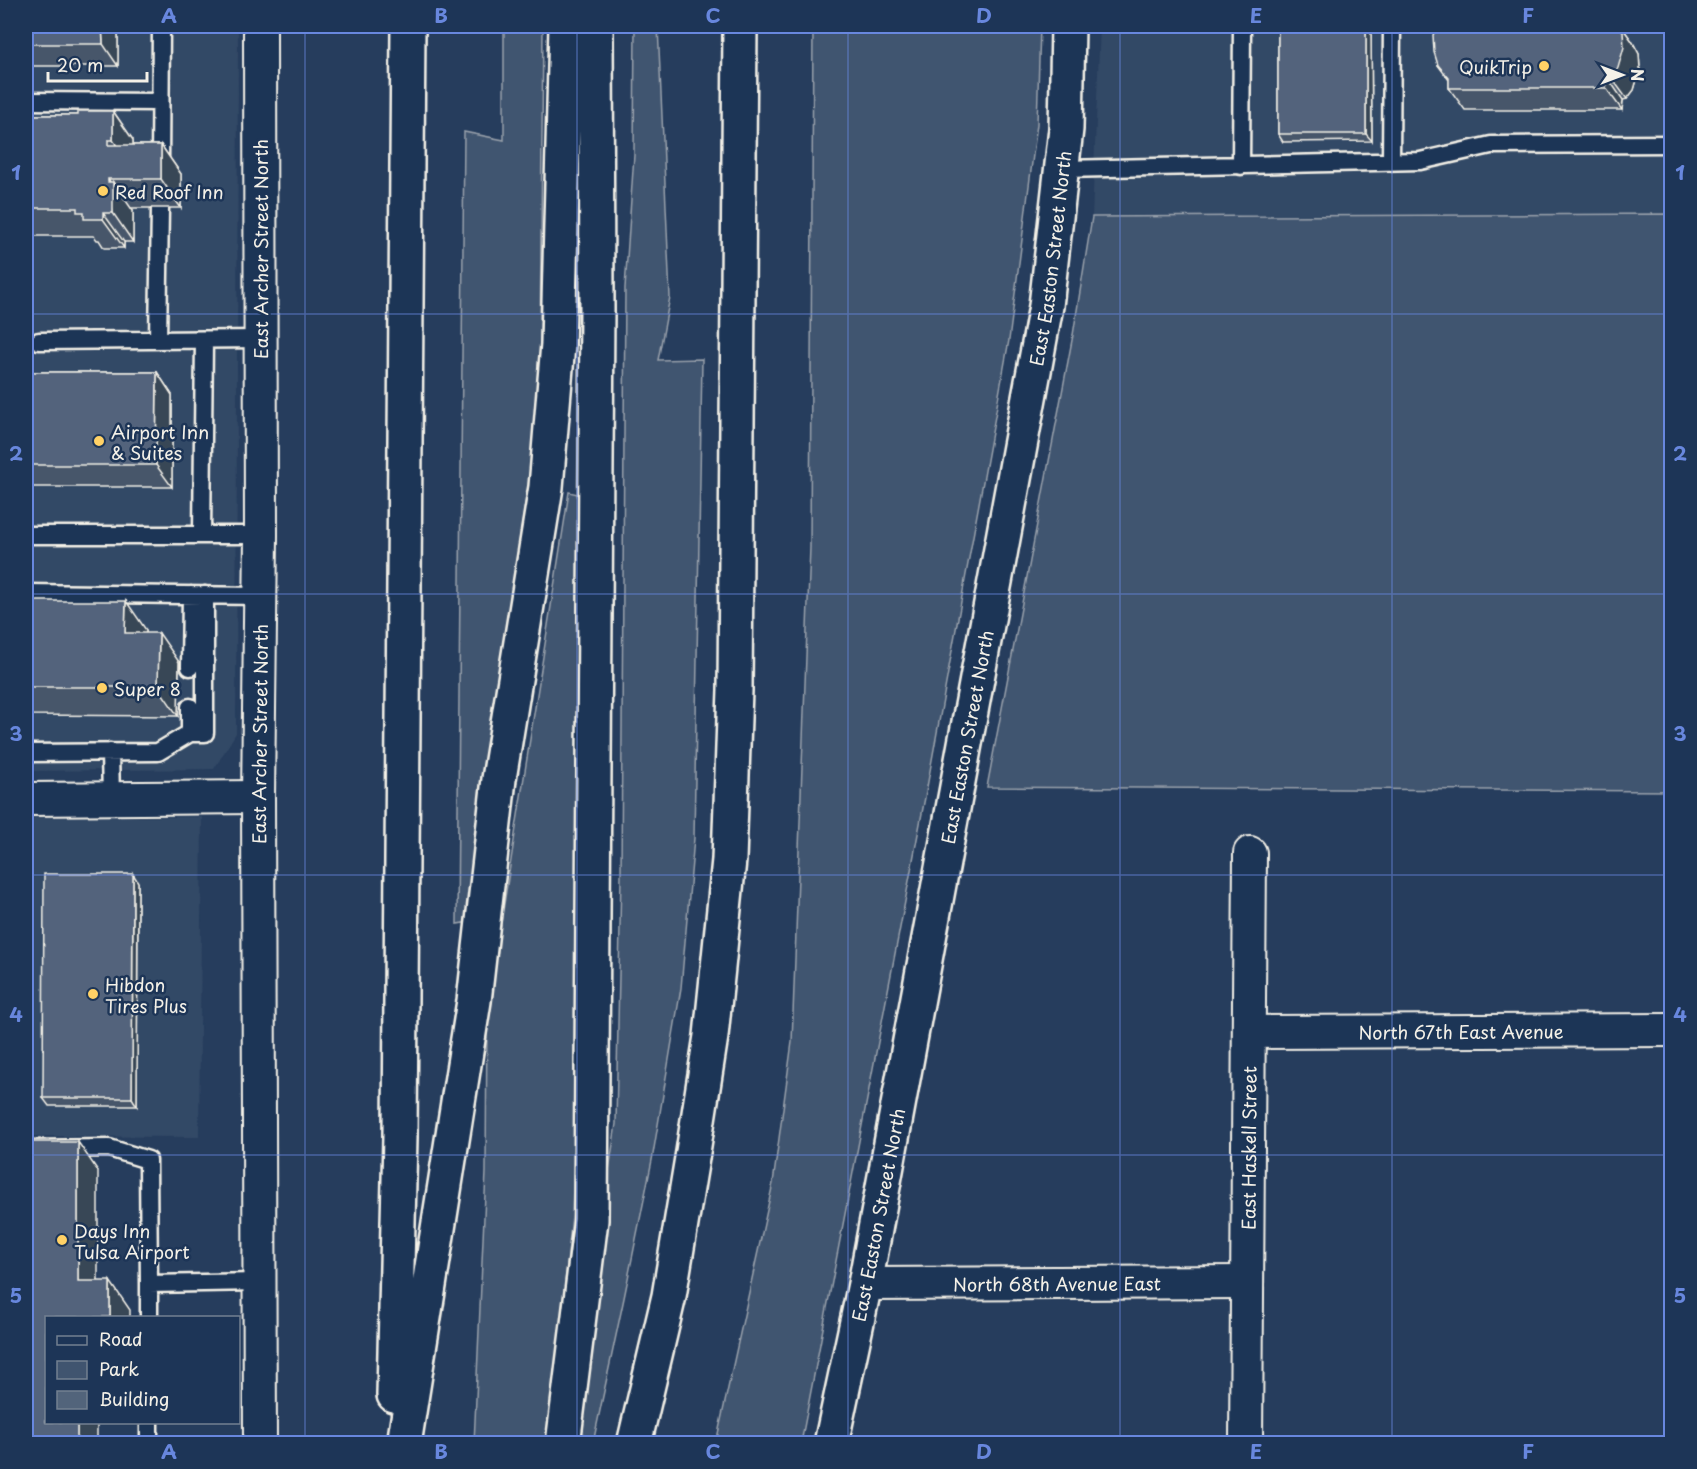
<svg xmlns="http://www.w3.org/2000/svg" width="1697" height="1469" font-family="'Playpen Sans',sans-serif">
<rect width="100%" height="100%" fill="#263d5d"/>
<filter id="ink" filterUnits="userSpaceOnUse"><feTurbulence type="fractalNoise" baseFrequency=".0167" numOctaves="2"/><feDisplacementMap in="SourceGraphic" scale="12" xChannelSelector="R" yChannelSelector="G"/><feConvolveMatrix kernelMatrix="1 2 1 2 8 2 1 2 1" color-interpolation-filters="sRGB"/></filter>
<g filter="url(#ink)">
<path fill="#334966" d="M26,26h212l-2,707 -22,36 -188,2z
M1100,26h571v188l-579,3z
M26,816l176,1 -3,320 -173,-1z"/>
<path fill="#40546f" stroke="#9aa2ac" stroke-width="1.5" d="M504,26h39l-3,322 -10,125 -43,273 -18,176 -12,2 7,-792 40,8z
M635,26h23l12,271 -12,63 44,-1 -8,479 -13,150 -29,172 -28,138 -31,145 -15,1 21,-157 7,-96 10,-67 5,-247 4,-589 9,-133z
M813,26h227l-3,98 -28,216 -82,447 -126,656h-85l57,-260 19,-141 18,-495z
M1671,214v577l-684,-4 86,-452 19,-118z
M569,492l13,3 -2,467 -8,254 -17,163 -10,64 -71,1 12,-272 1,-160z"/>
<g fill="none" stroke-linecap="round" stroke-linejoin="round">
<g stroke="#f4f1e8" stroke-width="21">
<path id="lane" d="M26,101l134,1
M1391,162l1,-136
M1241,166l1,-140
M160,167l1,-141
M1063,169l357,-8 71,-16 181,-1
M158,340l2,-132
M39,341l222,-2
M26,535h235
M202,535l2,-195
M26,593l234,3
M190,667l1,-72
M190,733h15v-138
M110,752l1,46
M26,753l132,-1 32,-19v-26
M26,1149l83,-1 39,12 1,124
M149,1318v-34l109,-2
M149,1422v22"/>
</g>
<g stroke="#f4f1e8" stroke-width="36">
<g id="street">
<path d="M26,799l232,-2"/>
<path id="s1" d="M1249,1032l423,-2"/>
<path id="s2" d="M865,1284l382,-2"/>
<path id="s3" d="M260,1444l-2,-647 3,-262 -1,-509"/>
<path id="s4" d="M1246,1444l4,-591"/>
</g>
</g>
<g stroke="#f4f1e8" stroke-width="38">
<g id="secondary">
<path id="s5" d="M831,1444l34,-160 181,-978 20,-177 2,-103"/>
</g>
</g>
<g stroke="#f4f1e8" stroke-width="38">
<path id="highway" d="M394,1395l6,-258 8,-1111
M404,1444l70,-443 25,-222 47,-292 12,-143 8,-318
M563,1444l28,-224 6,-911 -1,-283
M634,1444l35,-148 24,-144 18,-116 18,-176 6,-170 5,-664"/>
</g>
<use href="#lane" stroke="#1d3557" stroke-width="16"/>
<use href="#street" stroke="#1d3557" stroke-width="32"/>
<use href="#secondary" stroke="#1d3557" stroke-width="33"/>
<use href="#highway" stroke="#1d3557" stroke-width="33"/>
</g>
<path fill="#47566a" stroke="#f4f1e8" stroke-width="1.5" d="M26,26h92v40h-87l-5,-8z
M1278,26h93l1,115 -89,1 -5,-8z
M1438,26h183l11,15 7,13 1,15 -6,21 -7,9 -4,1 -1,10h-157l-16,-22v-8l-11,-15z
M113,111l20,29v5h28l20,29v34h-50l2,3v31h-9v6h-20l-5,-8h-2l-3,-4h-68v-121h52z
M26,372h131l15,23v92h-146z
M26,601l120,29v3l33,29 -1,54 -152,-1z
M138,882l-1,224h-88l-6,-8z"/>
<path fill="#394656" stroke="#f4f1e8" stroke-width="1.5" d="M102,26h16v40l-15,-22z
M1366,26h5l1,115 -6,-7z
M1620,26h1l11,15 7,13 1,15 -6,21 -7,9 -16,-22z
M1608,78l15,22 -1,10 -16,-22z
M113,111l20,29v29l-20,-29z
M161,145l20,29v34l-20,-29z
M108,179l5,7v-4l20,29v31l-20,-29z
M103,213l21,29v6l-21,-29z
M157,372l15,23v92l-16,-22z
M126,601l20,29 -1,32 -20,-29z
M159,633l20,29 -1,54 -20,-29z
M133,874l5,8 -1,224 -5,-8z
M78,1142l20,29v139l-20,-29z
M110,1281l20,29v7h-20z
M77,1422h20v21h-20z"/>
<path fill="#52647b" stroke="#f4f1e8" stroke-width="1.5" d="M26,26h76l1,18h-77z
M1278,26h88v108h-88z
M1438,26h182l3,6 1,15 -6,21 -7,9 -3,1 -2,10h-157v-10l-11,-13 -4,-13 -1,-17z
M78,111h35v29h-5v5h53v34h-53v3h5v31h-10v6h-19v-7h-7v-4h-51v-93h52z
M26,372h131l-1,93h-130z
M26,601h100l-1,32h34l-1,54h-132z
M44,874h89l-1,224h-89z
M26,1142h52v139h32v36h-64v105h31v21h-51z"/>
</g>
<path fill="none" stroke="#6887de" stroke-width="1.5" stroke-opacity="0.55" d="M305,26v1418M577,26v1418M848,26v1418M1120,26v1418M1392,26v1418M26,314h1646M26,594h1646M26,875h1646M26,1155h1646"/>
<g fill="#ffd166" stroke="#1d3557" stroke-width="2">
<circle cx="1544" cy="66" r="6"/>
<circle cx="103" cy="191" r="6"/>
<circle cx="99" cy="441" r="6"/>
<circle cx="102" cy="688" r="6"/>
<circle cx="93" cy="994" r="6"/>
<circle cx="62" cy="1240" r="6"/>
</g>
<g text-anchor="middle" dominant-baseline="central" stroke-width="5" stroke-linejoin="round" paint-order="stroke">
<g font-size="18" fill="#f4f1e8" stroke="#1d3557" text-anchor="start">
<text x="1532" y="66" text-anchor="end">QuikTrip</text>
<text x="115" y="191">Red Roof Inn</text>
<text x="111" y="431">Airport Inn<tspan x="111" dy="21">&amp; Suites</tspan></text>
<text x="114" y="688">Super 8</text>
<text x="105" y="984">Hibdon<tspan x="105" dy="21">Tires Plus</tspan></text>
<text x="74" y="1230">Days Inn<tspan x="74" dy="21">Tulsa Airport</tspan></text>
</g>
<g font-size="18" fill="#f4f1e8" stroke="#1d3557">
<text transform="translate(260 249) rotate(-90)">East Archer Street North</text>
<text stroke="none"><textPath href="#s5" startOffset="1206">East Easton Street North</textPath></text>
<text stroke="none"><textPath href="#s3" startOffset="710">East Archer Street North</textPath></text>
<text stroke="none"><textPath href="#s5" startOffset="720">East Easton Street North</textPath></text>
<text stroke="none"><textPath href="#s1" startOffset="212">North 67th East Avenue</textPath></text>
<text stroke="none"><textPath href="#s4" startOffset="296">East Haskell Street</textPath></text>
<text stroke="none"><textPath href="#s5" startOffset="234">East Easton Street North</textPath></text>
<text stroke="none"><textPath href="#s2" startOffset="192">North 68th Avenue East</textPath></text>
</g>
</g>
<rect width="1697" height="1469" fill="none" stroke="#1d3557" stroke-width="66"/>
<rect x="45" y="1316" width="195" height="108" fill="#1d3557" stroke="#738091" stroke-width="1.5"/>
<rect x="57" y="1336" width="30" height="9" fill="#1d3557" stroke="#738091" stroke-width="1.5"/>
<text x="99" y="1346" font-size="18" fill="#f4f1e8">Road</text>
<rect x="57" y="1361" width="30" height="18" fill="#40546f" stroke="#738091" stroke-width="1.5"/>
<text x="99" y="1376" font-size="18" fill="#f4f1e8">Park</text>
<rect x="57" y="1391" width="30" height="18" fill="#52647b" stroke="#738091" stroke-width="1.5"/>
<text x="99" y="1406" font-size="18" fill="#f4f1e8">Building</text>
<g transform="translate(1622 75) rotate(90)" stroke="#1d3557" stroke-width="4.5" paint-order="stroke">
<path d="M0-4.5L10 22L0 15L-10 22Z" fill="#f4f1e8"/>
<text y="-9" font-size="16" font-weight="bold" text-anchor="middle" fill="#f4f1e8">N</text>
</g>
<path d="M48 72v9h99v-9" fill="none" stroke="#f4f1e8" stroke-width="3"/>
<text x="57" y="72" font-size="18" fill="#f4f1e8" stroke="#1d3557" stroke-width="4.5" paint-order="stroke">20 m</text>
<rect x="33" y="33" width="1631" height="1403" fill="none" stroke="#6887de" stroke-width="2"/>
<g font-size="20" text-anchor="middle" font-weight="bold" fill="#6887de">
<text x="169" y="23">A</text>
<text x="441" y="23">B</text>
<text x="713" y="23">C</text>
<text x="984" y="23">D</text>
<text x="1256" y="23">E</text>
<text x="1528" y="23">F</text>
<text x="16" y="180">1</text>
<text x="1680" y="180">1</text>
<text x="16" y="461">2</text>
<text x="1680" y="461">2</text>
<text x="16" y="741">3</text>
<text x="1680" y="741">3</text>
<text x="16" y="1022">4</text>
<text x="1680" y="1022">4</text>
<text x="16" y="1303">5</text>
<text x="1680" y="1303">5</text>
<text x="169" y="1459">A</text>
<text x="441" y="1459">B</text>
<text x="713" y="1459">C</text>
<text x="984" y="1459">D</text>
<text x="1256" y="1459">E</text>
<text x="1528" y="1459">F</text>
</g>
</svg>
